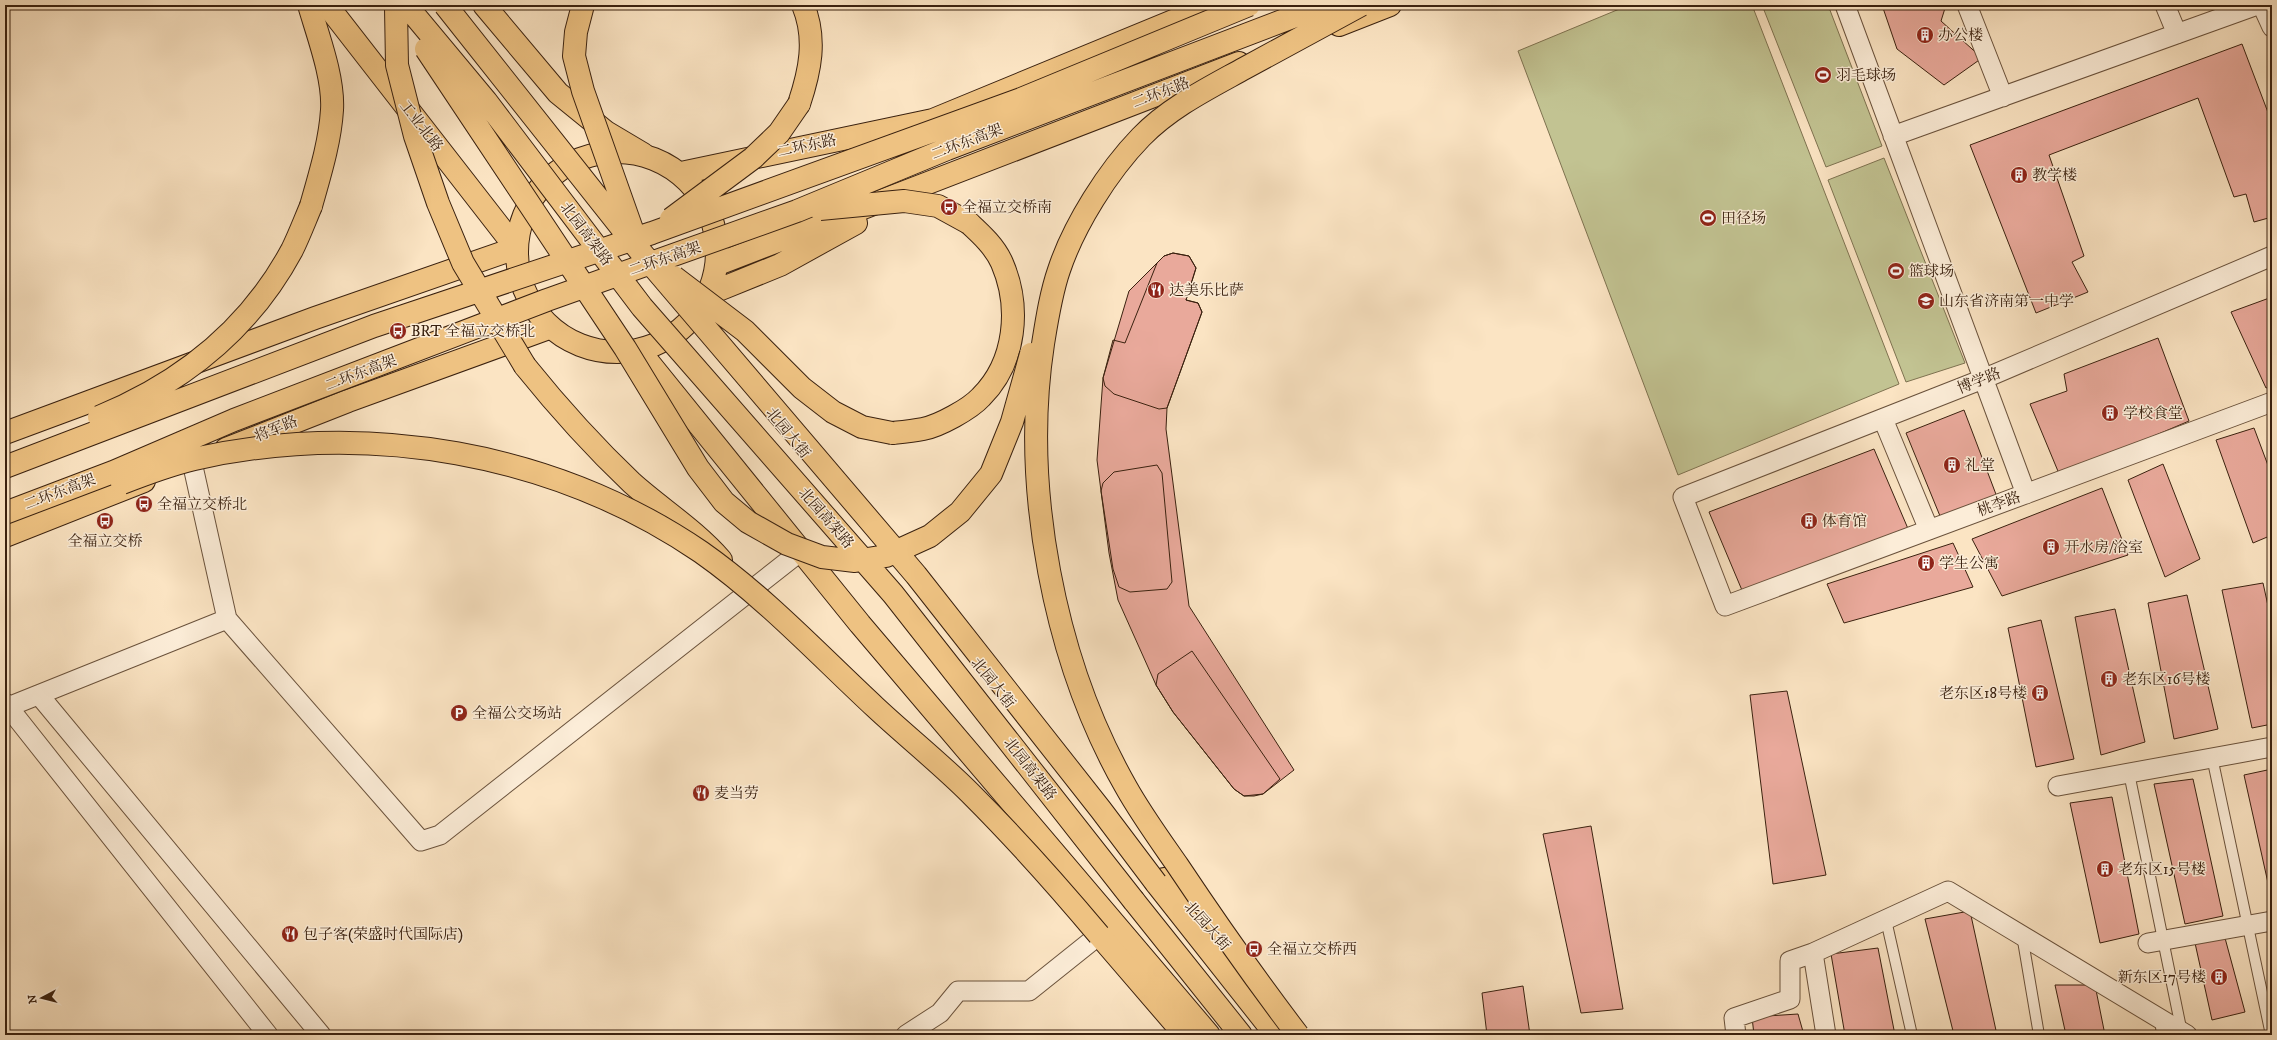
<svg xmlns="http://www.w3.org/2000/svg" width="2277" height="1040" font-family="'IM FELL DW Pica','Noto Serif SC',serif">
<rect width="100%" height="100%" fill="#fbe4c3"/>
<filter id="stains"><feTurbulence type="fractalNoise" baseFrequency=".005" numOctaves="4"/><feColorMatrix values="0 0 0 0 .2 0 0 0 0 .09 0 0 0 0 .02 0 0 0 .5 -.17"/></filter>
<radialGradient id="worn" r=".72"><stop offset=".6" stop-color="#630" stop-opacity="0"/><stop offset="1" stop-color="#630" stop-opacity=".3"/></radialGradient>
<path fill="#c2c392" stroke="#7e7250" d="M1629,5h123l147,379 -221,91 -160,-424z
M1762,5h66l54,141 -56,21z
M1884,158l81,205 -59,19 -78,-202z"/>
<path fill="#e9a99b" stroke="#3a210f" d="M1882,5h64l-5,16 41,37 -38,27 -47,-36z
M2242,44l30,79v94l-18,5 -8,-28 -12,3 -36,-99 -149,57 35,101 -12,6 16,30 -52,21 -66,-168z
M1173,253l16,3 7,12 -10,32 12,3 4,9 -35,96 -8,1 -45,-15 -9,-8 -2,-8 10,-38 12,3 32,-80 7,-7z
M1173,253l16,3 7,12 -10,32 12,3 4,9 -35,96 -1,21 23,177 105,164 -31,24 -9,2h-10l-10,-7 -61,-77 -17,-27 -38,-85 -9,-47 -12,-93 6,-82 26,-87 35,-35z
M2272,297v89l-6,2 -35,-76z
M2158,338l31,83 -129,55 -30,-72 37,-13 -3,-17z
M1964,410l33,87 -57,19 -34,-83z
M2254,428l18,48v59l-19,8 -37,-103z
M1874,449l35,82 -165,64 -35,-83z
M2163,464l37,95 -35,18 -37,-97z
M1157,465l5,8 10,109 -5,7 -37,3 -11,-5 -6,-18 -12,-78 2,-8 11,-11z
M2102,488l26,67 -126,41 -30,-57z
M1953,543l20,44 -129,36 -17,-39z
M2263,583l9,41v100l-20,4 -30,-138z
M2187,595l31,134 -44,10 -26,-136z
M2115,609l30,133 -44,13 -26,-138z
M2041,620l33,139 -38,8 -28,-139z
M1192,651l88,128 -17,15 -19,2 -10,-7 -61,-77 -17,-27 2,-11z
M1787,691l39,184 -53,9 -23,-189z
M2272,769v132l-28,-126z
M2193,779l30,137 -38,8 -31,-140z
M2112,797l27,137 -39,9 -30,-140z
M1591,826l32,183 -42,4 -38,-179z
M1970,911l27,124h-43l-29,-116z
M2225,938l20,74 -33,8 -17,-77z
M1878,948l17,87h-50l-14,-81z
M2055,985h40l10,50h-39z
M1523,986l7,49h-43l-5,-42z
M1798,1014l6,21h-50l-2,-18z"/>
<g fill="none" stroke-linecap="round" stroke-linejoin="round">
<g stroke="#6a523c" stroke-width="12">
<path id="lane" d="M2212,757l59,278
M2129,773l53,260
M1886,920l26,115
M2022,935l17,100
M2160,1019l2,16"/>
</g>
<g stroke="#6a523c" stroke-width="21">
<path id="street" d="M1845,5l181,489
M1967,5l36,92
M2165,5l12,29
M2262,5l10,22
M1893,136l364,-131
M2272,256l-289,123 -300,118 42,109 547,-204
M1883,419l46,111
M192,462l35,157
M39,695l282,340
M5,703l263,332
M8,707l219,-88 194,222 19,-6 361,-284
M2058,786l214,-39
M2148,943l124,-22
M906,1035l34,-22 18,-22h71l70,-56
M1736,1035l-2,-17 56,-19v-38l23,-8
M1826,1035l-13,-82 135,-62 239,144"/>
</g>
<g stroke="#3a210f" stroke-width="24">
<path id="primary" d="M327,5l189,243
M484,5l74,88 48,39 37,22
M641,353l219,271 349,411
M1164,879l57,62"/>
</g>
<g stroke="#3a210f" stroke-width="24">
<path id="highway" d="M309,5c9,31 25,73 23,105 -2,32 -12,64 -21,96
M1339,25l51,-20
M799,104c11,-33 18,-65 4,-99
M928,122l284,-117
M517 252a100 100 0 1 1 200 0a100 100 0 1 1-200 0Z
M681,173l252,-53
M718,264l521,-201
M711,293l69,-28 76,-42
M525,366c33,41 68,80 107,117 29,26 63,47 89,77
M5,433l310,-115 201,-70
M892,433c10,-1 21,-2 31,-4 16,-3 47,-20 58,-32 35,-35 40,-90 21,-134 -7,-16 -20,-28 -33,-40
M226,449l122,-48 201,-73
M5,536l139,-55
M1156,883l120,152
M1134,901l107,134
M1099,935l86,100"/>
</g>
<use href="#lane" stroke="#fcedd8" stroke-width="10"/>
<use href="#street" stroke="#fcedd8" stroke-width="19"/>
<use href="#primary" stroke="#eec282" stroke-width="22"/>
<use href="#highway" stroke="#eec282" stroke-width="22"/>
<g stroke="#3a210f" stroke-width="24" stroke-linecap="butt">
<path id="highway-bridge" d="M406,5l80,96 156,206 251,287 241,307
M445,5l195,246 276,324 185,235 55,73
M583,5l-7,27 -2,24 9,35 51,144
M396,8l1,57 18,71 23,67 25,60 62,103
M426,49l199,299 73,120 26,34 24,20 39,22 35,13 33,4 31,-5 44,-20 30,-24 31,-38 21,-52 19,-68
M820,209l84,-8 34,5 31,17
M671,219l82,-61 26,-25 20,-29
M674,277l71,54 57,57 31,24 29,15 30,6
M99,417c83,-34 150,-87 193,-167 7,-14 13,-30 19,-44
M5,467l369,-141 278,-93 369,-134 228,-94
M122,483c23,-9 47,-18 72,-24 173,-39 360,-7 507,93 64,45 117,102 174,155 31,29 65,56 95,86 45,45 88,93 129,142
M5,513l108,-41 121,-52 313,-120 250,-89 150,-62 377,-144
M1298,1035c-42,-55 -82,-112 -120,-169 -18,-26 -37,-52 -52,-79 -72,-126 -105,-300 -83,-443 4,-25 8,-51 16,-74 15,-45 49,-99 82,-133 29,-30 68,-49 104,-69 39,-21 78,-42 116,-63"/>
</g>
<use href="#highway-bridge" stroke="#eec282" stroke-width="22"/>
</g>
<defs>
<g id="building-disc" transform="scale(0.9)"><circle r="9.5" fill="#8f2418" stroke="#fcedd8"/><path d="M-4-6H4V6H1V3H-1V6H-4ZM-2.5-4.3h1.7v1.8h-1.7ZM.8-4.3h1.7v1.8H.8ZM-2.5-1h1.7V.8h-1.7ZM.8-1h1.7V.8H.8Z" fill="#fff"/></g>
<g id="stadium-disc" transform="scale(0.9)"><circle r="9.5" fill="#8f2418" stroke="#fcedd8"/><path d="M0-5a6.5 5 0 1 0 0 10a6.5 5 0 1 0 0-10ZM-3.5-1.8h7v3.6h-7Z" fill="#fff"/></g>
<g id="bus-disc" transform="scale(0.9)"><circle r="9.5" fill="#8f2418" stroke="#fcedd8"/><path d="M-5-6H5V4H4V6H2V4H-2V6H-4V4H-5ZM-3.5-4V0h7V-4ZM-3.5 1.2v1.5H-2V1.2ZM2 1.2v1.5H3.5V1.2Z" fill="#fff"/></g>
<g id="restaurant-disc" transform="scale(0.9)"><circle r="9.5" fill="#8f2418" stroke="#fcedd8"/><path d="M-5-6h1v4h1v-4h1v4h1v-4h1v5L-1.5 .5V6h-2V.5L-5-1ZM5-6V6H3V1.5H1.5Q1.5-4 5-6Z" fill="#fff"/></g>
<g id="school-disc" transform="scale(0.9)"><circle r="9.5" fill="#8f2418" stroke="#fcedd8"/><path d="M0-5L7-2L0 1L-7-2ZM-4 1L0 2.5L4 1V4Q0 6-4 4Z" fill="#fff"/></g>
<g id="parking-disc" transform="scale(0.9)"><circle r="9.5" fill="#8f2418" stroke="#fcedd8"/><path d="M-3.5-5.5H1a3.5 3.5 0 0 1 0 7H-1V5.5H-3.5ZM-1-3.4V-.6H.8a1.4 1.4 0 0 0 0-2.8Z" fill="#fff"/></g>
</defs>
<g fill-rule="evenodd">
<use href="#building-disc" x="1925" y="35"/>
<use href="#stadium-disc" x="1823" y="75"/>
<use href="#building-disc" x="2019" y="175"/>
<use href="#bus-disc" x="949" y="207"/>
<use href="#stadium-disc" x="1708" y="218"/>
<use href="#stadium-disc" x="1896" y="271"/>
<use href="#restaurant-disc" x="1156" y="290"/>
<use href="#school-disc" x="1926" y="301"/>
<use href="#bus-disc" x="398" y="331"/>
<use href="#building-disc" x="2110" y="413"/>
<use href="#building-disc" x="1952" y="465"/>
<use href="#bus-disc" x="144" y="504"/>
<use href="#bus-disc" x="105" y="521"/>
<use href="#building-disc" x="1809" y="521"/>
<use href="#building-disc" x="2051" y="547"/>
<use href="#building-disc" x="1926" y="563"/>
<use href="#building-disc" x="2109" y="679"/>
<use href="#building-disc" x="2040" y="693"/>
<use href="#parking-disc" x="459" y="713"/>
<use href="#restaurant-disc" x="701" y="793"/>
<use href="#building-disc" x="2105" y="869"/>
<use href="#restaurant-disc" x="290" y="934"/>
<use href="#bus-disc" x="1254" y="949"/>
<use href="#building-disc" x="2219" y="977"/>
</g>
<g text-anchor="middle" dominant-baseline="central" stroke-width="3" stroke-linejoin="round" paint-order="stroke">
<g font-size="15" fill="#3a210f" stroke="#fcedd8" text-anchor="start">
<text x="1938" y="35">办公楼</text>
<text x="1836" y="75">羽毛球场</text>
<text x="2032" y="175">教学楼</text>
<text x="962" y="207">全福立交桥南</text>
<text x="1721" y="218">田径场</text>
<text x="1909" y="271">篮球场</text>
<text x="1169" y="290">达美乐比萨</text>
<text x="1939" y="301">山东省济南第一中学</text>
<text x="411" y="331">BRT 全福立交桥北</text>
<text x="2123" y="413">学校食堂</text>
<text x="1965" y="465">礼堂</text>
<text x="157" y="504">全福立交桥北</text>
<text x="1822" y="521">体育馆</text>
<text x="105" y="541" text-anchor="middle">全福立交桥</text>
<text x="2064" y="547">开水房/浴室</text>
<text x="1939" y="563">学生公寓</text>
<text x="2122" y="679">老东区16号楼</text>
<text x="2027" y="693" text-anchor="end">老东区18号楼</text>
<text x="472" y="713">全福公交场站</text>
<text x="714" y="793">麦当劳</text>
<text x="2118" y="869">老东区15号楼</text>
<text x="303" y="934">包子客(荣盛时代国际店)</text>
<text x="1267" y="949">全福立交桥西</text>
<text x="2206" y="977" text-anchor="end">新东区17号楼</text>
</g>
<g font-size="15" fill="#3a210f" stroke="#fcedd8">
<text transform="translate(1161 93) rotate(-21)">二环东路</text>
<text transform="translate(421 126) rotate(52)">工业北路</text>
<text transform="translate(967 142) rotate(-21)">二环东高架</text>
<text transform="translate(807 146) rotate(-12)">二环东路</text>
<text transform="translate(586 234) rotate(53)">北园高架路</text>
<text transform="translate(665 259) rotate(-19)">二环东高架</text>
<text transform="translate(361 373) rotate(-21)">二环东高架</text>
<text transform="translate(1979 381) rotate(-22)">博学路</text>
<text transform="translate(276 429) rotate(-22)">将军路</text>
<text transform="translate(788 433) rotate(51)">北园大街</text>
<text transform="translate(60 492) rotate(-21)">二环东高架</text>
<text transform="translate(1999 504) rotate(-20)">桃李路</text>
<text transform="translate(826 518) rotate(49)">北园高架路</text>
<text transform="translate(993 683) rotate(51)">北园大街</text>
<text transform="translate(1030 769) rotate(52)">北园高架路</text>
<text transform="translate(1207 926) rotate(48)">北园大街</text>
</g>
</g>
<rect width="2277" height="1040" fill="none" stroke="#fbe4c3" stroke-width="20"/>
<rect x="6" y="6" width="2265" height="1028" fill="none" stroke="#3a210f" stroke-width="2"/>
<rect x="10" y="10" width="2257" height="1020" fill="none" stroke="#3a210f"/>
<g transform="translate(42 998) rotate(263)" stroke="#fcedd8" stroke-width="3" paint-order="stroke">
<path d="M0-3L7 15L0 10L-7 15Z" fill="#3a210f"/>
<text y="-6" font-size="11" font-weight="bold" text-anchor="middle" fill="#3a210f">N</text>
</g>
<rect width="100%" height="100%" filter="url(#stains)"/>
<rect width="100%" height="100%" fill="url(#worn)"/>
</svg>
